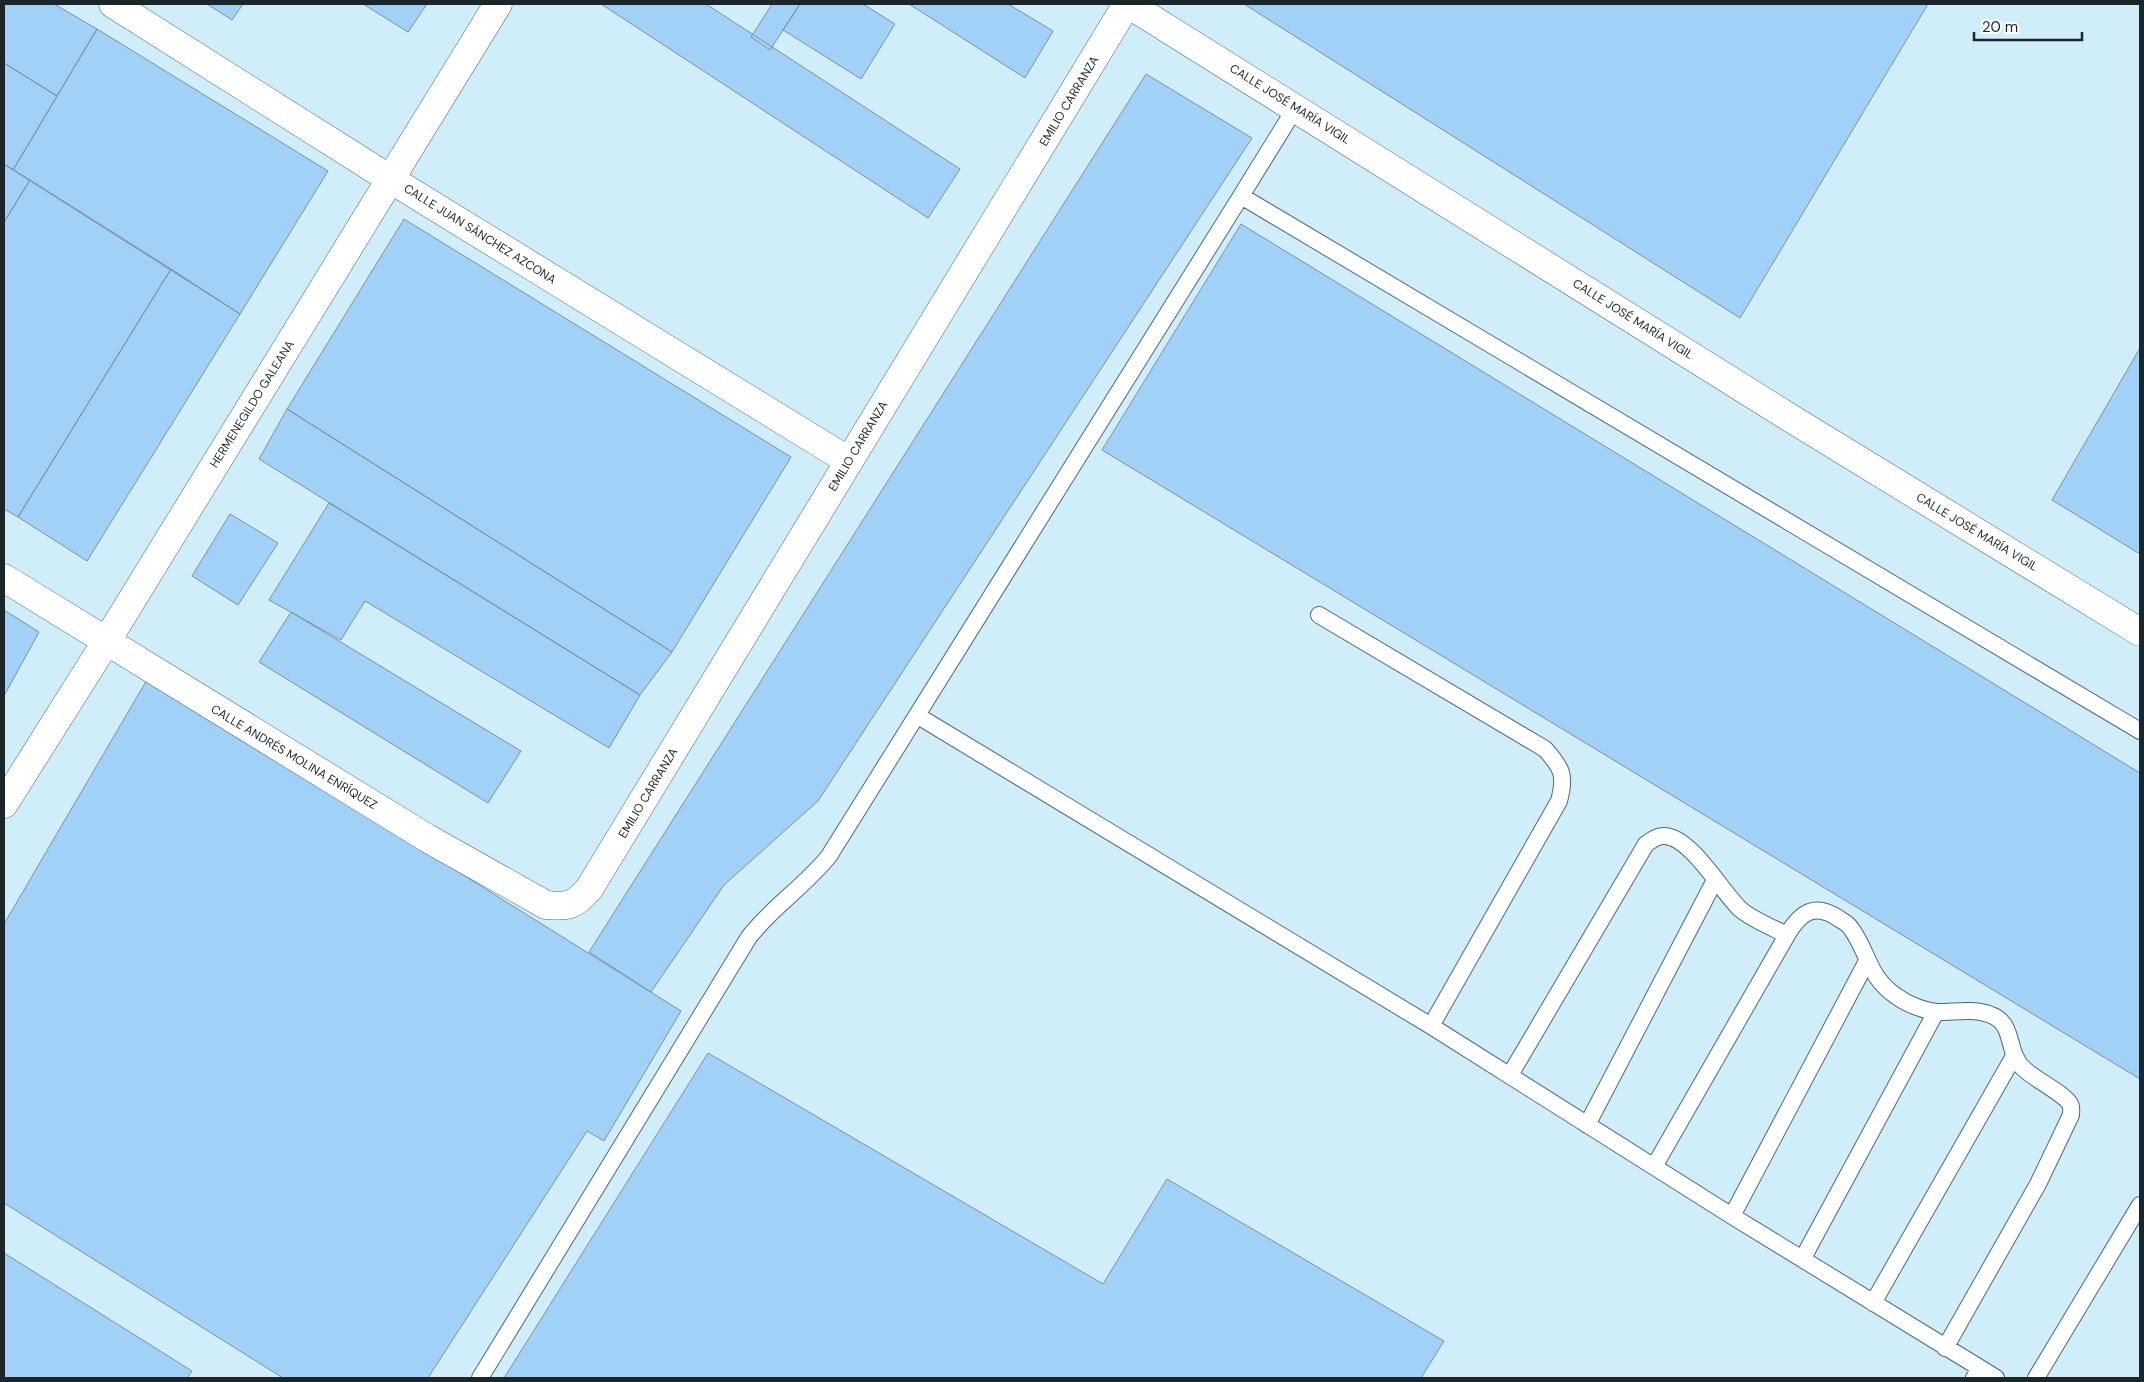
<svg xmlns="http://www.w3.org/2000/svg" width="2144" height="1382" font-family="'DM Sans',sans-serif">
<rect width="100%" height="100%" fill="#d0eefa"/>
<path fill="#a2d1f7" stroke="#7d91a2" d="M4,4h50l43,25 -40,67 -53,-33z
M207,4h36l-11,16z
M363,4h64l-19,28z
M601,4h105l254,165 -32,49z
M772,4h28l-30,46 -19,-13z
M800,4h63l32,20 -34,55 -78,-49z
M909,4h99l45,27 -28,47z
M1244,4h684l-188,314z
M97,29l231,142 -88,143 -227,-144z
M4,63l53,33 -44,74 -9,-6z
M1146,74l106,64 -434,663 -94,84 -73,107 -62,-40z
M4,164l26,16 -26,42z
M30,180l141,89 -153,248 -14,-8v-287z
M404,219l387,238 -119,195 -385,-243z
M1241,224l899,549v306l-1038,-629z
M171,269l69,45 -153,247 -69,-44z
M2140,348v206l-88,-54z
M287,409l385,243 -32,43 -381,-236z
M329,503l311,192 -31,53 -244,-147 -24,39 -72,-40z
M230,514l48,29 -40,62 -46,-29z
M4,610l35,22 -35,64z
M291,612l230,139 -33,52 -229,-141z
M148,678l533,333 -77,130 -17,-10 -159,247h-145l-279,-175v-279z
M708,1053l395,231 64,-105 277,162 -23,37h-917z
M4,1253l188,118 -5,7h-183z"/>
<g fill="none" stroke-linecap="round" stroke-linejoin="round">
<g stroke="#4f6973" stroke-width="18">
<path id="lane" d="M1241,196l55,-89
M1319,615l226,134c17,19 21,26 14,52l-128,225
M918,716l513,310 301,190 248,152 -6,10
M1510,1075l136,-231c5,-3 10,-8 17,-8 27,-1 58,55 77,73 13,11 31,18 47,26 13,-22 27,-33 51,-17 4,3 9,5 12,9 19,25 17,49 46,69 11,8 28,15 42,16 18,0 36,-4 53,3 24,9 15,36 31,52 11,12 42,26 48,37 2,3 1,7 1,11l-33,69 -93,164
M1587,1125l128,-245
M1655,1165l132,-230
M1732,1216l135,-255
M1803,1258l133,-246
M1873,1303l141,-247
M1980,1368l16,10
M480,1378l269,-441c23,-30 56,-51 80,-81l412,-660 899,535
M2036,1378l104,-173"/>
</g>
<g stroke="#4f6973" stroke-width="29">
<path id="street" d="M113,4l277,175 459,282
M1128,4l659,412 353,216
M4,578l423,260 119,67c22,2 28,1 43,-16l538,-885
M4,804l102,-162 392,-638"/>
</g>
<use href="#lane" stroke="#fff" stroke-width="16"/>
<use href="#street" stroke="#fff" stroke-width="28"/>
</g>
<g text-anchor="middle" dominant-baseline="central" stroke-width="4" stroke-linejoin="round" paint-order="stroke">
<g font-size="12" fill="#1b262a" stroke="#fff">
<text transform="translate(1069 101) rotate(-59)">EMILIO CARRANZA</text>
<text transform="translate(1290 104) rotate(32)">CALLE JOSÉ MARÍA VIGIL</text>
<text transform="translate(480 234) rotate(32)">CALLE JUAN SÁNCHEZ AZCONA</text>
<text transform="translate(1633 319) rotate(32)">CALLE JOSÉ MARÍA VIGIL</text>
<text transform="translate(252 404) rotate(-58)">HERMENEGILDO GALEANA</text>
<text transform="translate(858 446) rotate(-59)">EMILIO CARRANZA</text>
<text transform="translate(1977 532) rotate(31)">CALLE JOSÉ MARÍA VIGIL</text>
<text transform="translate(294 757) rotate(31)">CALLE ANDRÉS MOLINA ENRÍQUEZ</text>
<text transform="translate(648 793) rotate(-59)">EMILIO CARRANZA</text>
</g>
</g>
<rect width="2144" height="1382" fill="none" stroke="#1b262a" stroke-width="10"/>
<path d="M1974 32v8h108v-8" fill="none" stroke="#1b262a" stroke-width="2.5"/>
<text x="1982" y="32" font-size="15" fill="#1b262a" stroke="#ffffff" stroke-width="4" paint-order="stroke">20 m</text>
</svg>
